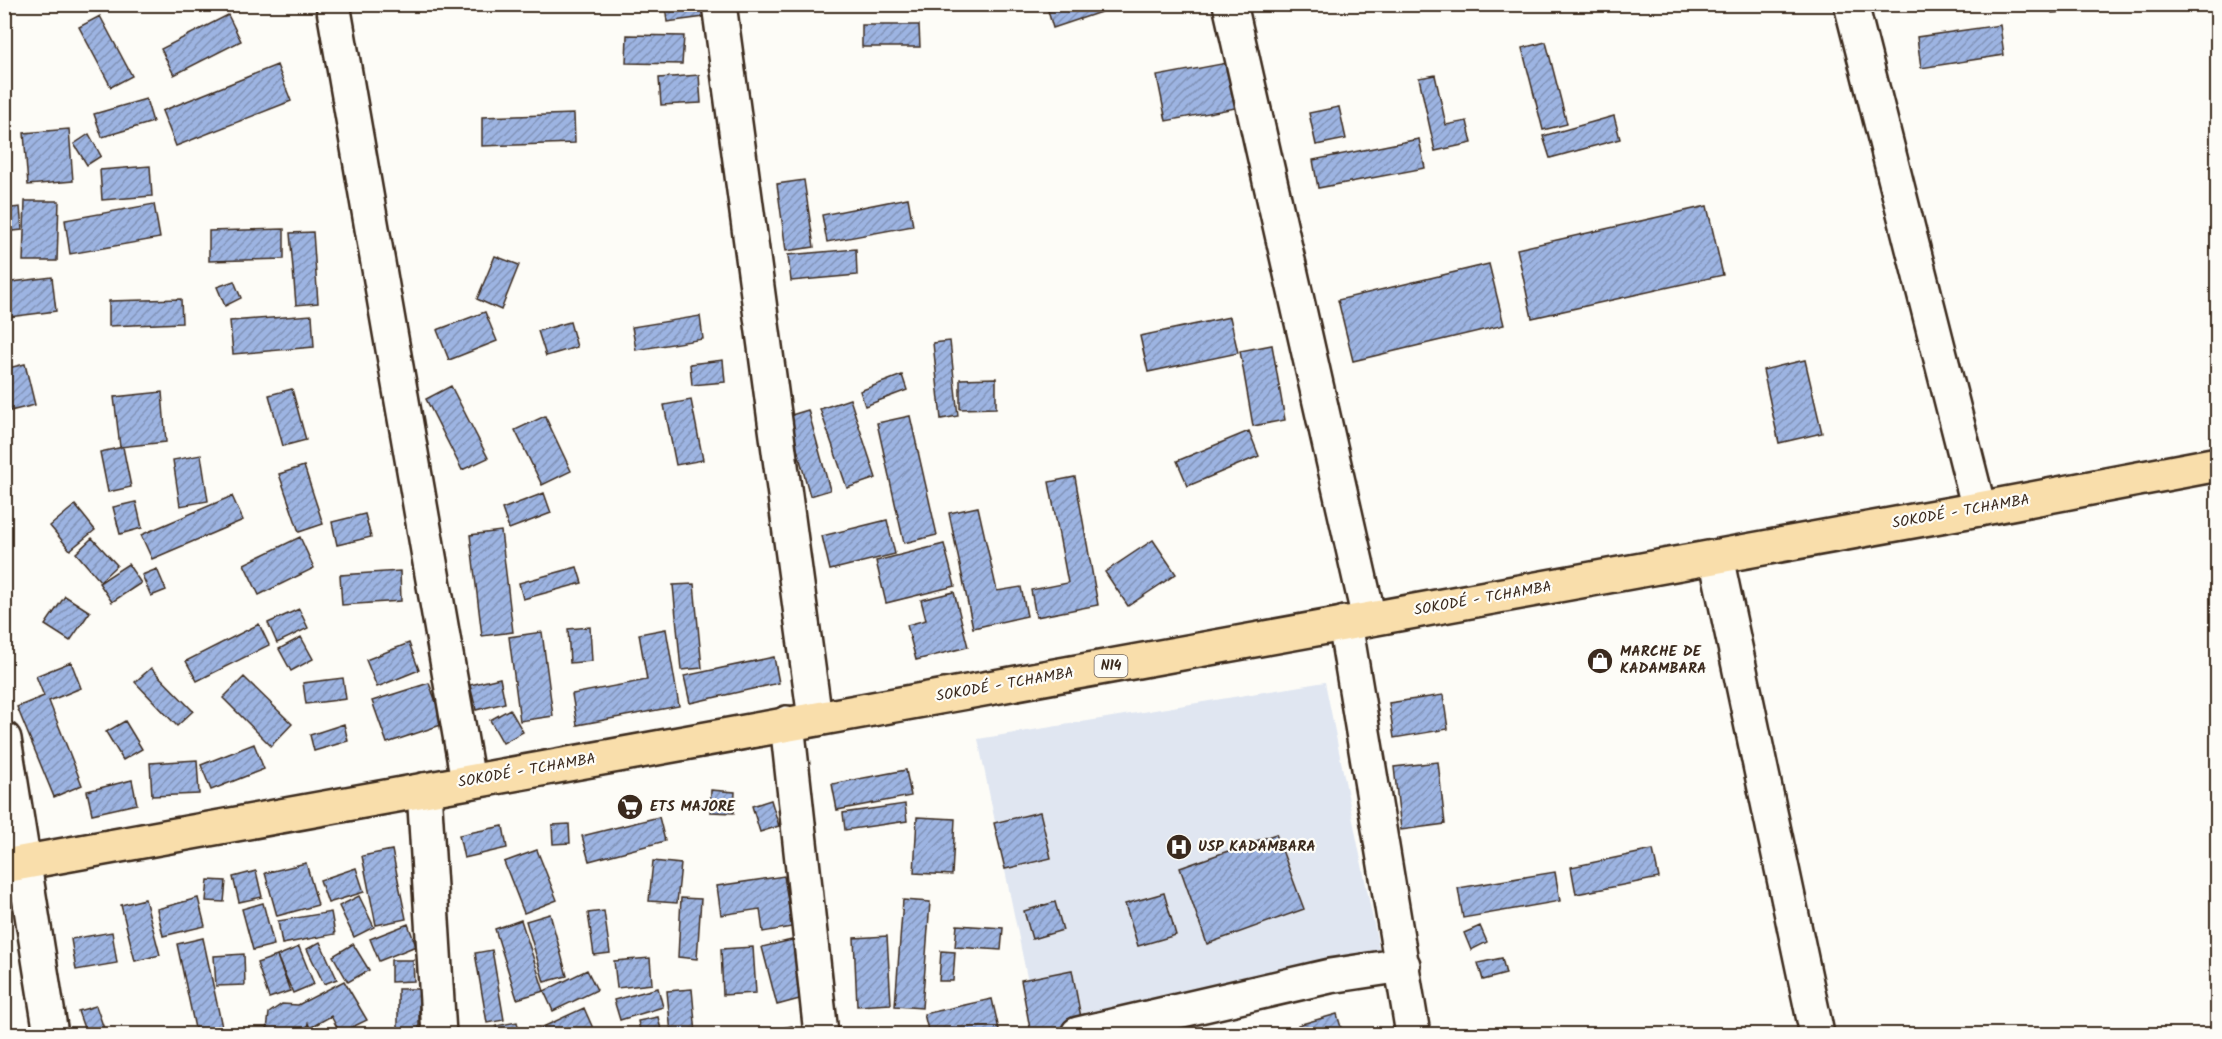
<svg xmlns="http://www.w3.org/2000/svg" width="2222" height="1039" font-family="Kalam,sans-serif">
<defs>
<pattern id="building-hatch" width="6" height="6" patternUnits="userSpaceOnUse" patternTransform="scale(1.5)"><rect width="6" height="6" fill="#9db4e2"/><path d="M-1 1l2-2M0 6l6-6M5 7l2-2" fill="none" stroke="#8193b7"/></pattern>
</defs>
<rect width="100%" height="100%" fill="#fdfcf7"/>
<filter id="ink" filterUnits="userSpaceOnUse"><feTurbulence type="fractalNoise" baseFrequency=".0167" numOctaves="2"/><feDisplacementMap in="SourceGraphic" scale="12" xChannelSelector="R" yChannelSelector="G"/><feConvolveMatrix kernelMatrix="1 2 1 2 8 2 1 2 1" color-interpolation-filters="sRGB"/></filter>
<g filter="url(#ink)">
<path fill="#e0e6f1" d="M1325,682l55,272 -343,72 -59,-287z"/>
<path fill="url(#building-hatch)" stroke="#3b2a1e" stroke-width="1.5" d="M665,4h37l2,13 -37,5z
M1046,4h76v1l-69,23z
M2051,4h41v6l-40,3z
M228,15l13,26 -67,34 -13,-26z
M100,16l32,60 -21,11 -32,-60z
M862,25h57l1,22h-58z
M2000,25l4,30 -83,13 -4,-31z
M627,35l57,1 -2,28 -56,-1z
M1546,42l21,82 -24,6 -21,-82z
M1232,62l9,45 -75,14 -9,-45z
M277,65l14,36 -115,45 -14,-35z
M699,75l2,28 -40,2 -2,-27z
M1435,75l11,50 21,-4 5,22 -37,8 -16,-73z
M146,99l7,23 -51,15 -8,-23z
M1339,107l7,32 -30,6 -7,-32z
M574,114l1,29 -93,3v-29z
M1614,116l6,23 -70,19 -7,-22z
M69,129l4,52 -45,4 -4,-52z
M89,134l12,22 -14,9 -13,-21z
M1419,139l6,29 -107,20 -5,-28z
M150,166l2,30 -50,4 -2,-30z
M804,180l10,67 -28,4 -9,-67z
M908,198l5,28 -86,16 -5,-27z
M25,201h34l-2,60h-34z
M154,204l6,34 -90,16 -5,-34z
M1707,206l16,69 -191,43 -15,-69z
M20,207l2,23 -18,2v-23z
M284,229v30l-75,2v-30z
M313,232l5,71 -22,2 -6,-72z
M856,249l1,26 -66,6 -3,-26z
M495,256l24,9 -18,45 -24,-11z
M1489,264l15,61 -151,36 -15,-61z
M52,277l4,34 -47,6 -5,-34z
M234,281l7,17 -16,8 -8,-19z
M181,299l1,24 -73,3v-25z
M485,312l12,29 -48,19 -12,-30z
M312,315l2,32 -81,7 -3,-33z
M700,316l3,23 -67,11 -4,-23z
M1230,317l8,36 -90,19 -8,-36z
M570,322l7,25 -31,9 -8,-25z
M950,341l8,75 -17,3 -8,-76z
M1272,345l13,75 -32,6 -13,-75z
M723,360l2,22 -33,3 -2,-21z
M1805,360l17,73 -43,10 -16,-73z
M25,364l10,41 -25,6 -6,-25v-17z
M902,375l5,15 -42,16 -5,-15z
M996,378v30l-36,1v-30z
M451,386l37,72 -26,12 -36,-71z
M292,389l14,51 -23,6 -14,-51z
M162,392l4,50 -46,5 -6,-50z
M850,399l26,79 -29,10 -27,-79z
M691,400l12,60 -27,5 -12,-60z
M808,410l22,80 -20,6 -22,-80z
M545,416l26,55 -29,14 -27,-55z
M910,416l27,119 -33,8 -27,-120z
M1249,431l10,25 -71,30 -11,-25z
M123,447l8,40 -23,5 -8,-40z
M201,455l7,46 -28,5 -7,-46z
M304,466l19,58 -24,8 -20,-58z
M1075,477l23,128 -62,12 -5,-27 37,-7 -19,-101z
M544,493l7,20 -42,16 -7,-20z
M232,496l11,24 -91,39 -11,-24z
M136,502l6,26 -22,6 -7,-27z
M75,505l20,25 -25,20 -20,-24z
M978,507l19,84 24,-4 6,29 -54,12 -24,-115z
M365,514l6,23 -34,8 -5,-23z
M887,520l8,34 -65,16 -8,-34z
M501,531l12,101 -31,4 -12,-101z
M300,537l14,31 -55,27 -15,-31z
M92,538l25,27 -17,16 -24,-28z
M1153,540l23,34 -48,32 -23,-34z
M944,544l11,42 -69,17 -10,-42z
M128,564l13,19 -29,19 -13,-19z
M577,567l5,16 -59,16 -4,-16z
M157,569l9,21 -15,6 -9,-21z
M400,571l1,30 -59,4 -2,-30z
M694,584l8,84 -21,2 -8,-85z
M954,592l14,55 -52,13 -9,-35 19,-5 -5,-20z
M65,596l25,16 -20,29 -25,-16z
M299,609l9,19 -31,15 -9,-20z
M259,624l10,21 -72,36 -11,-20z
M590,627l2,34 -22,2 -2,-34z
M666,629l13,77 -102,19 -5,-31 75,-14 -8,-46z
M542,632l11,84 -33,5 -11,-84z
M301,637l12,22 -22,12 -12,-22z
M409,643l10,27 -42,17 -11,-27z
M774,657l5,26 -89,20 -6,-27z
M71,662l10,26 -32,13 33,84 -28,12 -37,-90 27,-11 -8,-20z
M151,668l42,43 -16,15 -42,-44z
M244,677l48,47 -21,22 -48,-48z
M343,678l3,21 -40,5 -3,-21z
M500,678l5,25 -29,7 -6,-25z
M429,683l15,41 -57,19 -15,-42z
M1443,695l5,34 -54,9 -5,-35z
M510,709l13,23 -20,11 -13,-23z
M125,721l17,28 -19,11 -17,-28z
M344,724l4,17 -34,10 -4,-16z
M254,744l10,25 -53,21 -10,-25z
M197,760l2,34 -47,2 -2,-33z
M1438,762l7,62 -44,6 -7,-63z
M906,770l5,26 -74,14 -5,-26z
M132,780l5,24 -45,10 -5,-23z
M711,790l24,2 -1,21 -24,-1z
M771,800l8,26 -19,6 -8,-26z
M905,804l2,17 -62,9 -2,-17z
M1040,812l11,46 -46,11 -11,-46z
M659,817l6,24 -76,20 -7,-25z
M917,817l38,2 -3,56 -38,-2z
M569,824l1,19 -17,1 -1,-19z
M503,826l4,22 -43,10 -5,-23z
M1276,834l28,75 -97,35 -27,-76z
M392,850l14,69 -30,6 -14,-69z
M537,850l20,50 -33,13 -20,-51z
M1653,850l6,28 -83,16 -5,-27z
M653,861l28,3 -4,39 -28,-2z
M306,863l12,42 -41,11 -12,-43z
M356,868l8,24 -36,11 -8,-23z
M256,871l6,26 -23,5 -6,-25z
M1555,872l5,29 -97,17 -5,-30z
M784,876l8,51 -29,5 -3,-23 -39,6 -4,-29z
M208,880l18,1 -2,21 -18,-1z
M1164,893l12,42 -38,11 -13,-42z
M359,896l15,31 -20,10 -15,-31z
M198,898l7,28 -42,10 -6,-27z
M681,898l20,1 -4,60 -19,-2z
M145,899l15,56 -25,6 -14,-56z
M903,900l27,2 -8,106 -27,-2z
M1055,902l8,28 -31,9 -8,-28z
M263,903l11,42 -21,5 -11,-41z
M604,911l6,42 -16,2 -6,-42z
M331,912l4,22 -53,10 -4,-23z
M550,914l17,62 -23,6 -18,-61z
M521,920l23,71 -27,8 -22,-70z
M408,924l8,22 -37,15 -9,-22z
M957,925l46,3 -2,22 -46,-3z
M1480,926l7,16 -16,8 -7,-17z
M112,932l5,31 -41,7 -5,-31z
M887,936l4,68 -34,2 -3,-68z
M203,938l19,89 -26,6 -19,-89z
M792,940l15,57 -30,8 -15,-58z
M320,942l17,37 -13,5 -17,-35z
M353,944l16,26 -21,12 -15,-26z
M299,947l15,37 -21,9 -16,-37z
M753,947l3,46 -33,2 -2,-46z
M492,950l12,70 -17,3 -12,-70z
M941,951l14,1 -2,29h-14z
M244,954l1,31 -29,1 -2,-30z
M277,956l13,35 -21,7 -12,-35z
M650,958l2,26 -35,4 -3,-27z
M1502,958l4,16 -23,6 -5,-17z
M391,960h22l1,21 -23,1z
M587,970l10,20 -44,21 -9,-20z
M1072,970l10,53 -51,11 -10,-54z
M344,981l23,39 -27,13 -9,-17 -21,12 -2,-5 -2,11h-35l-4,-4 2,-17 13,-9 16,1z
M658,988l5,19 -43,13 -6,-20z
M398,989h21v45h-21z
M692,989l4,45h-25l-4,-43z
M992,999l8,35h-71l-5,-20z
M96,1006l10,28h-20l-8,-23z
M584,1008l11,25 -59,1 -2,-3z
M1337,1014l6,20h-42l-3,-9z
M658,1017l4,17h-21l-3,-13z
M517,1022l3,12h-22l-2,-8z
M792,1026l2,8h-40z"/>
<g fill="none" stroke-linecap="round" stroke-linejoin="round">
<g stroke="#3b2a1e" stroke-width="38">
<path id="minor" d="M333,4l135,777
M719,4l96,715
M1230,4l139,615
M1716,557l101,477
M1345,623l68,411
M787,723l34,311
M4,739l47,295
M424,790l15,244
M1078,1034l252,-58 73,-11"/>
</g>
<g stroke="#3b2a1e" stroke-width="38">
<path id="secondary" d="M1851,4l128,505"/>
</g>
<g stroke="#3b2a1e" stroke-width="38">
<path id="primary" d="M4,866l1975,-357 239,-45"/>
</g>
<use href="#minor" stroke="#fdfcf7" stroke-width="33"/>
<use href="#secondary" stroke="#fdfcf7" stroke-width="33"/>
<use href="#primary" stroke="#f9deab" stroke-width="33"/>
</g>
</g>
<defs>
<g id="shop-disc" transform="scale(1.35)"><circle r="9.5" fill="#3b2a1e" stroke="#fdfcf7"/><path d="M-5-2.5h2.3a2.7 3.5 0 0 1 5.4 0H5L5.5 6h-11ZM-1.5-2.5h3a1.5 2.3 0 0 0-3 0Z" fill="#fff"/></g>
<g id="supermarket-disc" transform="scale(1.35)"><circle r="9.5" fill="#3b2a1e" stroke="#fdfcf7"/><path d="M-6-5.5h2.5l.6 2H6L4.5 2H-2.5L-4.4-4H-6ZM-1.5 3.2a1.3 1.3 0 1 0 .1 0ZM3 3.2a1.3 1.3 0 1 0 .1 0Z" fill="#fff"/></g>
<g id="hospital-disc" transform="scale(1.35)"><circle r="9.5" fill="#3b2a1e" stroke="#fdfcf7"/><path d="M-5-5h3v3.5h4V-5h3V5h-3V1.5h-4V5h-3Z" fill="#fff"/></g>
</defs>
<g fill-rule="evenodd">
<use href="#shop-disc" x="1600" y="661"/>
<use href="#supermarket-disc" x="630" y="807"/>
<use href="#hospital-disc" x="1179" y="847"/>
</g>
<g text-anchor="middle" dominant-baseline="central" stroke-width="4.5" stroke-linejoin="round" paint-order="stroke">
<rect fill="#fdfcf7" stroke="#75695f" stroke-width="1.5" x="1094.5" y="655" width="33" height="22" rx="4.5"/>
<g font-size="14" font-weight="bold" fill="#3b2a1e">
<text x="1111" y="666">N14</text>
</g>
<g font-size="15" fill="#3b2a1e" stroke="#fdfcf7">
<text transform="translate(1961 512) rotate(-10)">SOKODÉ - TCHAMBA</text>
<text transform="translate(1483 599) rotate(-10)">SOKODÉ - TCHAMBA</text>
<text transform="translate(1005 685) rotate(-10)">SOKODÉ - TCHAMBA</text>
<text transform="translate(527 771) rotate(-10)">SOKODÉ - TCHAMBA</text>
</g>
<g font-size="15" font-weight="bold" fill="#3b2a1e" stroke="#fdfcf7" text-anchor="start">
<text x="1620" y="652">MARCHE DE<tspan x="1620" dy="17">KADAMBARA</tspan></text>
<text x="650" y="807">ETS MAJORE</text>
<text x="1198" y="847">USP KADAMBARA</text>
</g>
</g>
<rect width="2222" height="1039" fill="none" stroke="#fdfcf7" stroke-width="24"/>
<rect x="12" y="12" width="2198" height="1015" fill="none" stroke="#3b2a1e" stroke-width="2" filter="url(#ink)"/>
</svg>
